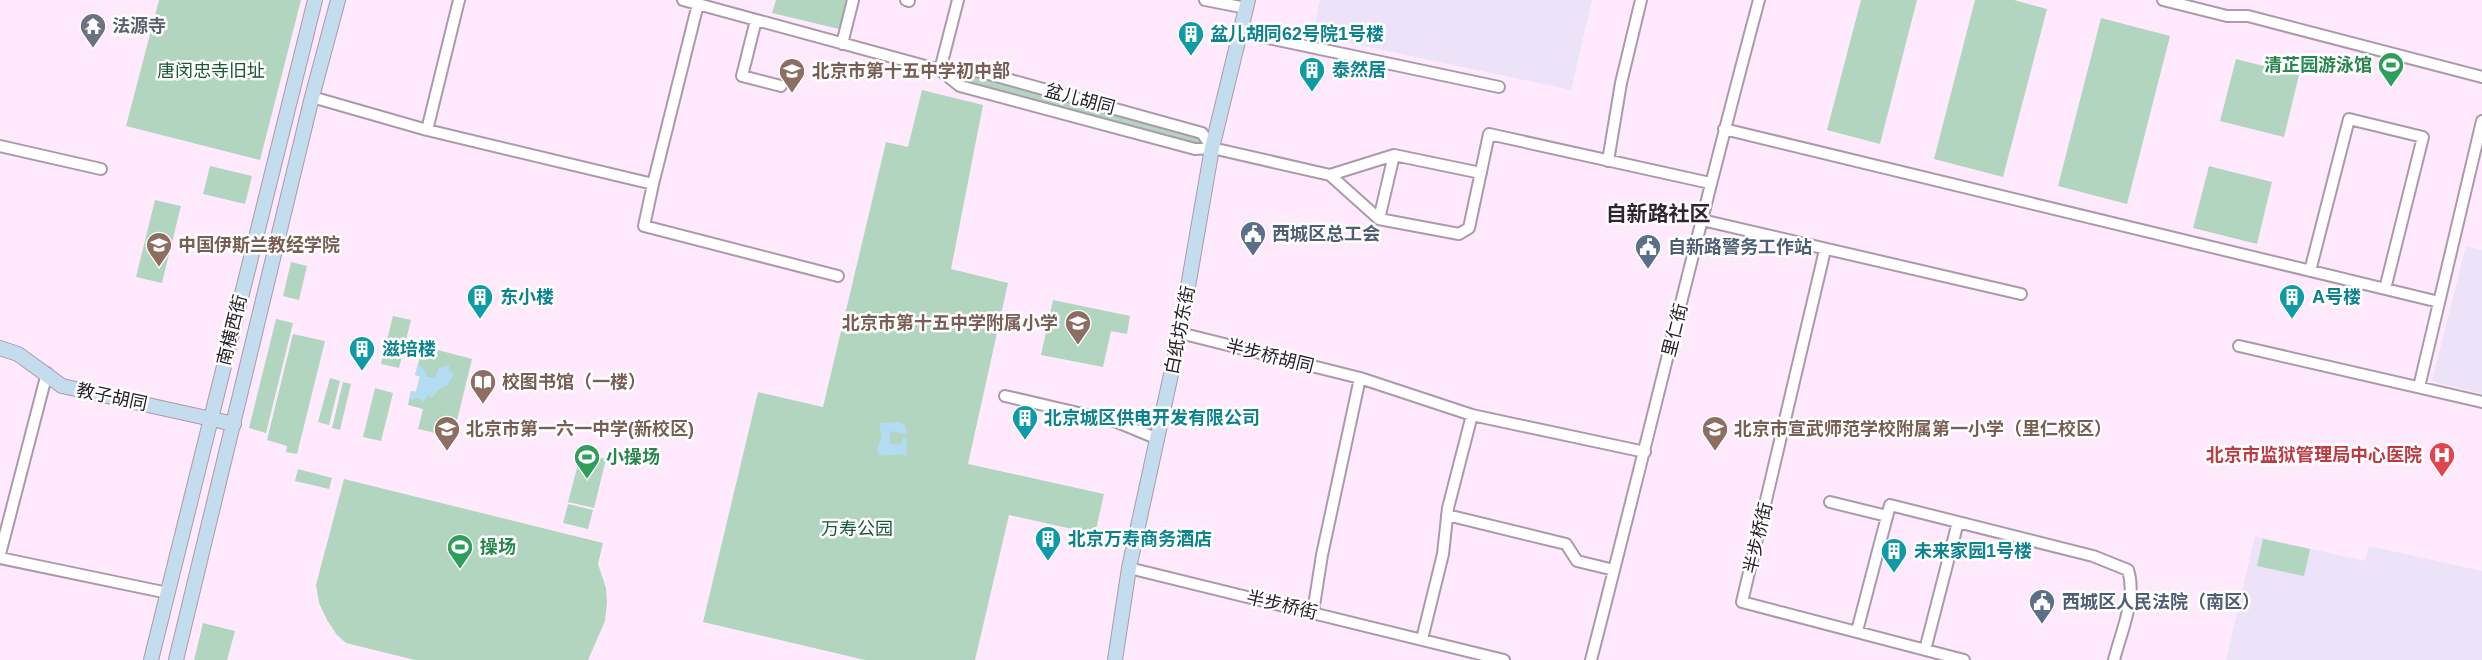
<svg xmlns="http://www.w3.org/2000/svg" width="2482" height="660" font-family="Helvetica,'Noto Sans SC',sans-serif">
<rect width="100%" height="100%" fill="#ffeafd"/>
<path fill="#ece3f8" d="M1320,0h272l-21,90 -259,-55z
M2466,246l16,4v144l-50,-13z
M2255,536l110,25 4,-15 113,25v89h-256z"/>
<path fill="#b1d5be" d="M159,0h142l-41,160 -134,-34z
M776,0h71l-8,29 -67,-16z
M1861,0h56l-37,144 -53,-14z
M1975,0h39l33,9 -44,168 -69,-18z
M2101,18l69,18 -43,168 -69,-18z
M2236,59l63,16 -15,62 -64,-16z
M967,68l235,65 10,15 -17,1 -235,-63 -20,-16z
M922,90l61,15 -32,164 57,14 -40,181 136,30 -9,40 -86,-19 -34,145h-110l-162,-38 55,-230 65,15 63,-265 22,5z
M210,166l42,10 -7,28 -42,-10z
M2209,166l63,16 -15,62 -64,-16z
M155,200l26,6 -19,77 -26,-6z
M291,262l16,4 -8,34 -16,-4z
M1053,300l77,16 -3,18 -16,-3 -8,36 -62,-12z
M393,316l18,4 -12,48 -18,-4z
M276,319l17,4 -27,110 -17,-5z
M293,334l32,7 -28,113 -11,-2 1,-6 -20,-6z
M423,346l49,13 -19,78 -35,-8 5,-20 -15,-4 3,-14 5,1 4,-16 -5,-1z
M330,378l10,3 -11,44 -11,-3z
M343,382l8,2 -11,46 -8,-2z
M375,388l18,5 -12,48 -18,-4z
M581,453l25,6 -12,49 -26,-6z
M298,469l34,9 -3,11 -34,-8z
M344,479l259,64 -5,21 8,24 1,14 -2,19 -17,39h-173l-69,-17 -9,-8 -10,-15 -8,-17 -3,-18z
M568,504l25,6 -5,19 -25,-6z
M2263,539l47,10 -6,27 -47,-10z
M203,623l32,8 -8,29h-33z"/>
<path fill="#b3dbf2" d="M418,364l7,7 2,6h8l4,-9 10,-3v5l5,4 -7,12 -9,4 -5,7h-4l-1,-3 -5,9 -4,-5 -10,2 2,-9 5,1 4,-16 -5,-1z
M898,422l7,3 3,10 -16,-4 -2,3v9l10,2 3,-7h4l-1,18 -5,-2 -21,2 -3,-6 5,-15 -3,-8 2,-4z"/>
<g fill="none" stroke-linecap="round" stroke-linejoin="round">
<g stroke="#ac99ab" stroke-width="14">
<path id="street" d="M683,0l257,70 27,-2 235,65 10,15
M906,0l3,1
M1205,0l41,8
M2163,0l64,16h21l234,61
M756,20l-14,56 39,10
M1240,32l259,55
M842,44l11,-44
M940,70l20,16 235,63 17,-1 118,27 49,44 80,15 10,-6 20,-94 221,49
M940,70l18,-70
M312,97l115,33 226,54 -9,42 194,50
M1724,129l715,173
M427,130l32,-130
M0,146l101,23
M1394,155l87,18
M1608,161l13,-78 20,-83
M1330,175l64,-20 -15,64
M653,184l45,-180
M1702,220l319,74
M1825,250l-83,352 222,58
M2310,271l39,-152 74,18 -38,152
M1180,333l180,45 112,37 173,37
M2239,346l243,56
M2419,387l63,-266
M1005,396l112,26 41,17
M1830,502l57,14
M1447,515l119,29 11,17 37,9
M0,554l47,-181
M0,558l168,35
M1129,568l375,92
M1313,612l9,-57 38,-177
M1857,631l33,-126 203,51 35,14c9,28 -7,62 -14,90
M1422,639l21,-85 5,-46 24,-93
M1925,650l33,-128
M1591,660c57,-220 109,-441 168,-660"/>
</g>
<g stroke="#ac99ab" stroke-width="16">
<path id="secondary" d="M0,348l18,6 44,32 172,38
M151,660l164,-660
M176,660l136,-563 26,-97
M1115,660l14,-92 51,-235 32,-185 36,-148"/>
</g>
<use href="#street" stroke="#fff" stroke-width="10"/>
<use href="#secondary" stroke="#c3ddef" stroke-width="14"/>
</g>
<defs>
<g id="temple-pin" transform="scale(1.35)"><path d="M0 17L-7.5 6A9.5 9.5 0 1 1 7.5 6Z" fill="#6b7280" stroke="#fff"/><path d="M0-6L5-2H3V0L6.5 2.5H4V6H1.5V3h-3V6H-4V2.5H-6.5L-3 0V-2H-5Z" fill="#fff"/></g>
<g id="building-pin" transform="scale(1.35)"><path d="M0 17L-7.5 6A9.5 9.5 0 1 1 7.5 6Z" fill="#0f9aa8" stroke="#fff"/><path d="M-4-6H4V6H1V3H-1V6H-4ZM-2.5-4.3h1.7v1.8h-1.7ZM.8-4.3h1.7v1.8H.8ZM-2.5-1h1.7V.8h-1.7ZM.8-1h1.7V.8H.8Z" fill="#fff"/></g>
<g id="stadium-pin" transform="scale(1.35)"><path d="M0 17L-7.5 6A9.5 9.5 0 1 1 7.5 6Z" fill="#2e9e5b" stroke="#fff"/><path d="M0-5a6.5 5 0 1 0 0 10a6.5 5 0 1 0 0-10ZM-3.5-1.8h7v3.6h-7Z" fill="#fff"/></g>
<g id="school-pin" transform="scale(1.35)"><path d="M0 17L-7.5 6A9.5 9.5 0 1 1 7.5 6Z" fill="#8d6e63" stroke="#fff"/><path d="M0-5L7-2L0 1L-7-2ZM-4 1L0 2.5L4 1V4Q0 6-4 4Z" fill="#fff"/></g>
<g id="civic-pin" transform="scale(1.35)"><path d="M0 17L-7.5 6A9.5 9.5 0 1 1 7.5 6Z" fill="#5c6f8a" stroke="#fff"/><path d="M-.6-6.5H3V-4.5H.6V-3L4-1V1h2V6H-6V1h2V-1L-.6-3ZM-1.2 2.5V6h2.4V2.5Z" fill="#fff"/></g>
<g id="university-pin" transform="scale(1.35)"><path d="M0 17L-7.5 6A9.5 9.5 0 1 1 7.5 6Z" fill="#8d6e63" stroke="#fff"/><path d="M0-5L7-2L0 1L-7-2ZM-4 1L0 2.5L4 1V4Q0 6-4 4Z" fill="#fff"/></g>
<g id="library-pin" transform="scale(1.35)"><path d="M0 17L-7.5 6A9.5 9.5 0 1 1 7.5 6Z" fill="#8d6e63" stroke="#fff"/><path d="M-6-4Q-3-5.5-.7-3.5V5Q-3 3-6 4ZM6-4Q3-5.5 .7-3.5V5Q3 3 6 4Z" fill="#fff"/></g>
<g id="hospital-pin" transform="scale(1.35)"><path d="M0 17L-7.5 6A9.5 9.5 0 1 1 7.5 6Z" fill="#e0444e" stroke="#fff"/><path d="M-5-5h3v3.5h4V-5h3V5h-3V1.5h-4V5h-3Z" fill="#fff"/></g>
</defs>
<g fill-rule="evenodd">
<use href="#temple-pin" x="93" y="26"/>
<use href="#building-pin" x="1191" y="34"/>
<use href="#stadium-pin" x="2391" y="65"/>
<use href="#building-pin" x="1312" y="70"/>
<use href="#school-pin" x="792" y="71"/>
<use href="#civic-pin" x="1253" y="234"/>
<use href="#university-pin" x="159" y="245"/>
<use href="#civic-pin" x="1648" y="247"/>
<use href="#building-pin" x="480" y="297"/>
<use href="#building-pin" x="2292" y="297"/>
<use href="#school-pin" x="1078" y="323"/>
<use href="#building-pin" x="362" y="349"/>
<use href="#library-pin" x="483" y="382"/>
<use href="#building-pin" x="1025" y="418"/>
<use href="#school-pin" x="447" y="429"/>
<use href="#school-pin" x="1715" y="429"/>
<use href="#hospital-pin" x="2442" y="455"/>
<use href="#stadium-pin" x="587" y="457"/>
<use href="#building-pin" x="1048" y="539"/>
<use href="#stadium-pin" x="460" y="547"/>
<use href="#building-pin" x="1894" y="551"/>
<use href="#civic-pin" x="2042" y="602"/>
</g>
<g text-anchor="middle" dominant-baseline="central" stroke-width="5" stroke-linejoin="round" paint-order="stroke">
<g font-size="18" font-weight="bold" fill="#5b616d" stroke="#fff" text-anchor="start">
<text x="112" y="26">法源寺</text>
</g>
<g font-size="18" font-weight="bold" fill="#0d838f" stroke="#fff" text-anchor="start">
<text x="1210" y="34">盆儿胡同62号院1号楼</text>
<text x="1332" y="70">泰然居</text>
<text x="500" y="297">东小楼</text>
<text x="2312" y="297">A号楼</text>
<text x="382" y="349">滋培楼</text>
<text x="1044" y="418">北京城区供电开发有限公司</text>
<text x="1068" y="539">北京万寿商务酒店</text>
<text x="1914" y="551">未来家园1号楼</text>
</g>
<g font-size="18" font-weight="bold" fill="#27864d" stroke="#fff" text-anchor="start">
<text x="2372" y="65" text-anchor="end">清芷园游泳馆</text>
<text x="606" y="457">小操场</text>
<text x="480" y="547">操场</text>
</g>
<g font-size="18" fill="#195637" stroke="#fff">
<text x="211" y="71">唐闵忠寺旧址</text>
<text x="857" y="529">万寿公园</text>
</g>
<g font-size="18" font-weight="bold" fill="#785e54" stroke="#fff" text-anchor="start">
<text x="812" y="71">北京市第十五中学初中部</text>
<text x="178" y="245">中国伊斯兰教经学院</text>
<text x="1058" y="323" text-anchor="end">北京市第十五中学附属小学</text>
<text x="502" y="382">校图书馆（一楼）</text>
<text x="466" y="429">北京市第一六一中学(新校区)</text>
<text x="1734" y="429">北京市宣武师范学校附属第一小学（里仁校区）</text>
</g>
<g font-size="18" fill="#282128" stroke="#fff">
<text transform="translate(1080 99) rotate(15)">盆儿胡同</text>
<text transform="translate(232 330) rotate(-76)">南横西街</text>
<text transform="translate(1180 330) rotate(-79)">白纸坊东街</text>
<text transform="translate(1675 330) rotate(-76)">里仁街</text>
<text transform="translate(1270 356) rotate(14)">半步桥胡同</text>
<text transform="translate(112 397) rotate(12)">教子胡同</text>
<text transform="translate(1758 538) rotate(-77)">半步桥街</text>
<text transform="translate(1282 605) rotate(13)">半步桥街</text>
</g>
<g font-size="18" font-weight="bold" fill="#4e5e75" stroke="#fff" text-anchor="start">
<text x="1272" y="234">西城区总工会</text>
<text x="1668" y="247">自新路警务工作站</text>
<text x="2062" y="602">西城区人民法院（南区）</text>
</g>
<g font-size="18" font-weight="bold" fill="#be3a42" stroke="#fff" text-anchor="end">
<text x="2422" y="455">北京市监狱管理局中心医院</text>
</g>
<g font-size="21" font-weight="bold" fill="#322331" stroke="#fff">
<text x="1658" y="213">自新路社区</text>
</g>
</g>
</svg>
